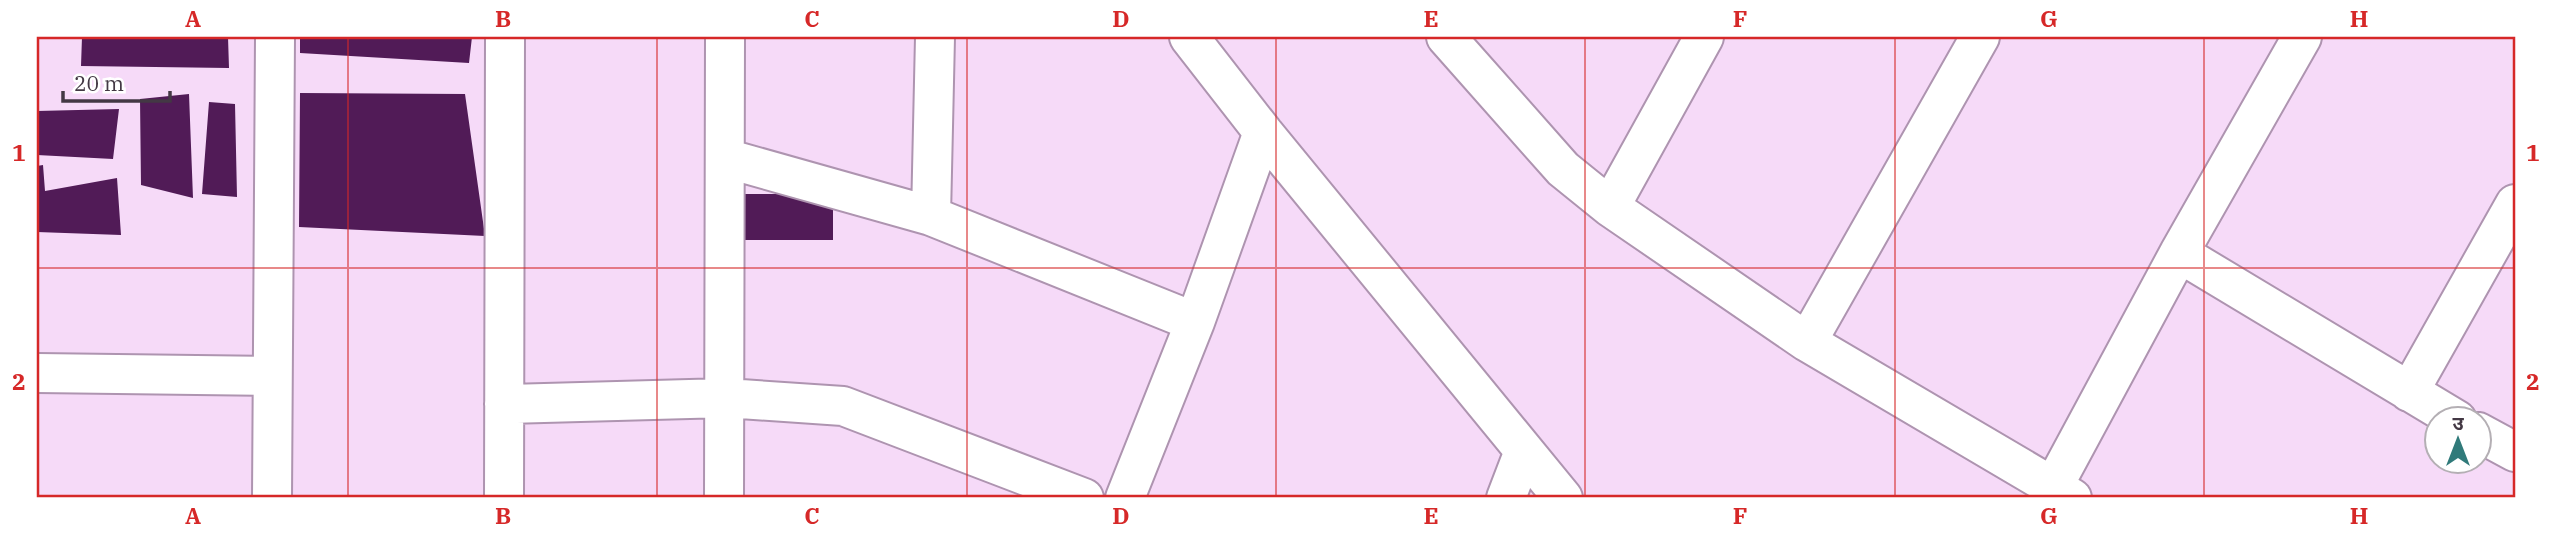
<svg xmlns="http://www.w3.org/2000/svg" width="2552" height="535" font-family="'IBM Plex Serif','Noto Sans Devanagari',serif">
<rect width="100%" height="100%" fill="#f6daf8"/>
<path fill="#511b57" d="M82,37h146l1,31 -148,-2z
M300,37h172l-3,26 -169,-10z
M300,93l165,1 20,142 -186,-9z
M189,94l4,104 -52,-13 -1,-86z
M209,102l26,2 2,93 -35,-3z
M119,109l-6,50 -76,-4v-44z
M43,165l2,26 72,-13 4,57 -84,-3v-66z
M745,194h88v46h-88z"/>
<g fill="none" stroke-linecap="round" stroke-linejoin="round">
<g stroke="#ae94b0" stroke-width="42">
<path id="minor" d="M935,37l-4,179 264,106
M1189,37l74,95 300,366
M1446,37l117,132 47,38 197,135
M1980,37l-173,305 265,156
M2302,37l-123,216 278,167
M725,158l206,58
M1610,207l94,-170
M37,373l234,3
M2409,392l106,-188
M504,404l222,-6 117,8 241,92
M2478,432l37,20
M2053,487l126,-234
M272,498l3,-461
M504,498l1,-461
M724,498l1,-461
M1125,498l70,-176 68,-190
M1506,498l18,-47"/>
</g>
<use href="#minor" stroke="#fff" stroke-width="38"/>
</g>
<path fill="none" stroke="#d62828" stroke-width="2" stroke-opacity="0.55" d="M348,37v461M657,37v461M967,37v461M1276,37v461M1585,37v461M1895,37v461M2204,37v461M37,268h2478"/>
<rect width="2552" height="535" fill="none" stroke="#ffffff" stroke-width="77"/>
<g transform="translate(2458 440)"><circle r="33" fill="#ffffff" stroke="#b4afb4" stroke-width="2"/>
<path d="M0-5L12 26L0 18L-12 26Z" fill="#307a7a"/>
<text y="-10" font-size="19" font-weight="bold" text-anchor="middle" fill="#433844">उ</text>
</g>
<path d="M63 91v10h107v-10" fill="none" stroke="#433844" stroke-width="3.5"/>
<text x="74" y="91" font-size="21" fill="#433844" stroke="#ffffff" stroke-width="5" paint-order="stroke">20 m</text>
<rect x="38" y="38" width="2476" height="458" fill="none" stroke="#d62828" stroke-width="2.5"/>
<g font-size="23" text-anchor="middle" font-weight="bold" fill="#d62828">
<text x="193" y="27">A</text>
<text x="503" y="27">B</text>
<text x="812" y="27">C</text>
<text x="1121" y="27">D</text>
<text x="1431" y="27">E</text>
<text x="1740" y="27">F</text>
<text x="2049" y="27">G</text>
<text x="2359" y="27">H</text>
<text x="19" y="161">1</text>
<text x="2533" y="161">1</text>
<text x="19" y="390">2</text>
<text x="2533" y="390">2</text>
<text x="193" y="524">A</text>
<text x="503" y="524">B</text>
<text x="812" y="524">C</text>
<text x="1121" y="524">D</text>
<text x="1431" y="524">E</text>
<text x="1740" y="524">F</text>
<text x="2049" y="524">G</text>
<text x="2359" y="524">H</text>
</g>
</svg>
